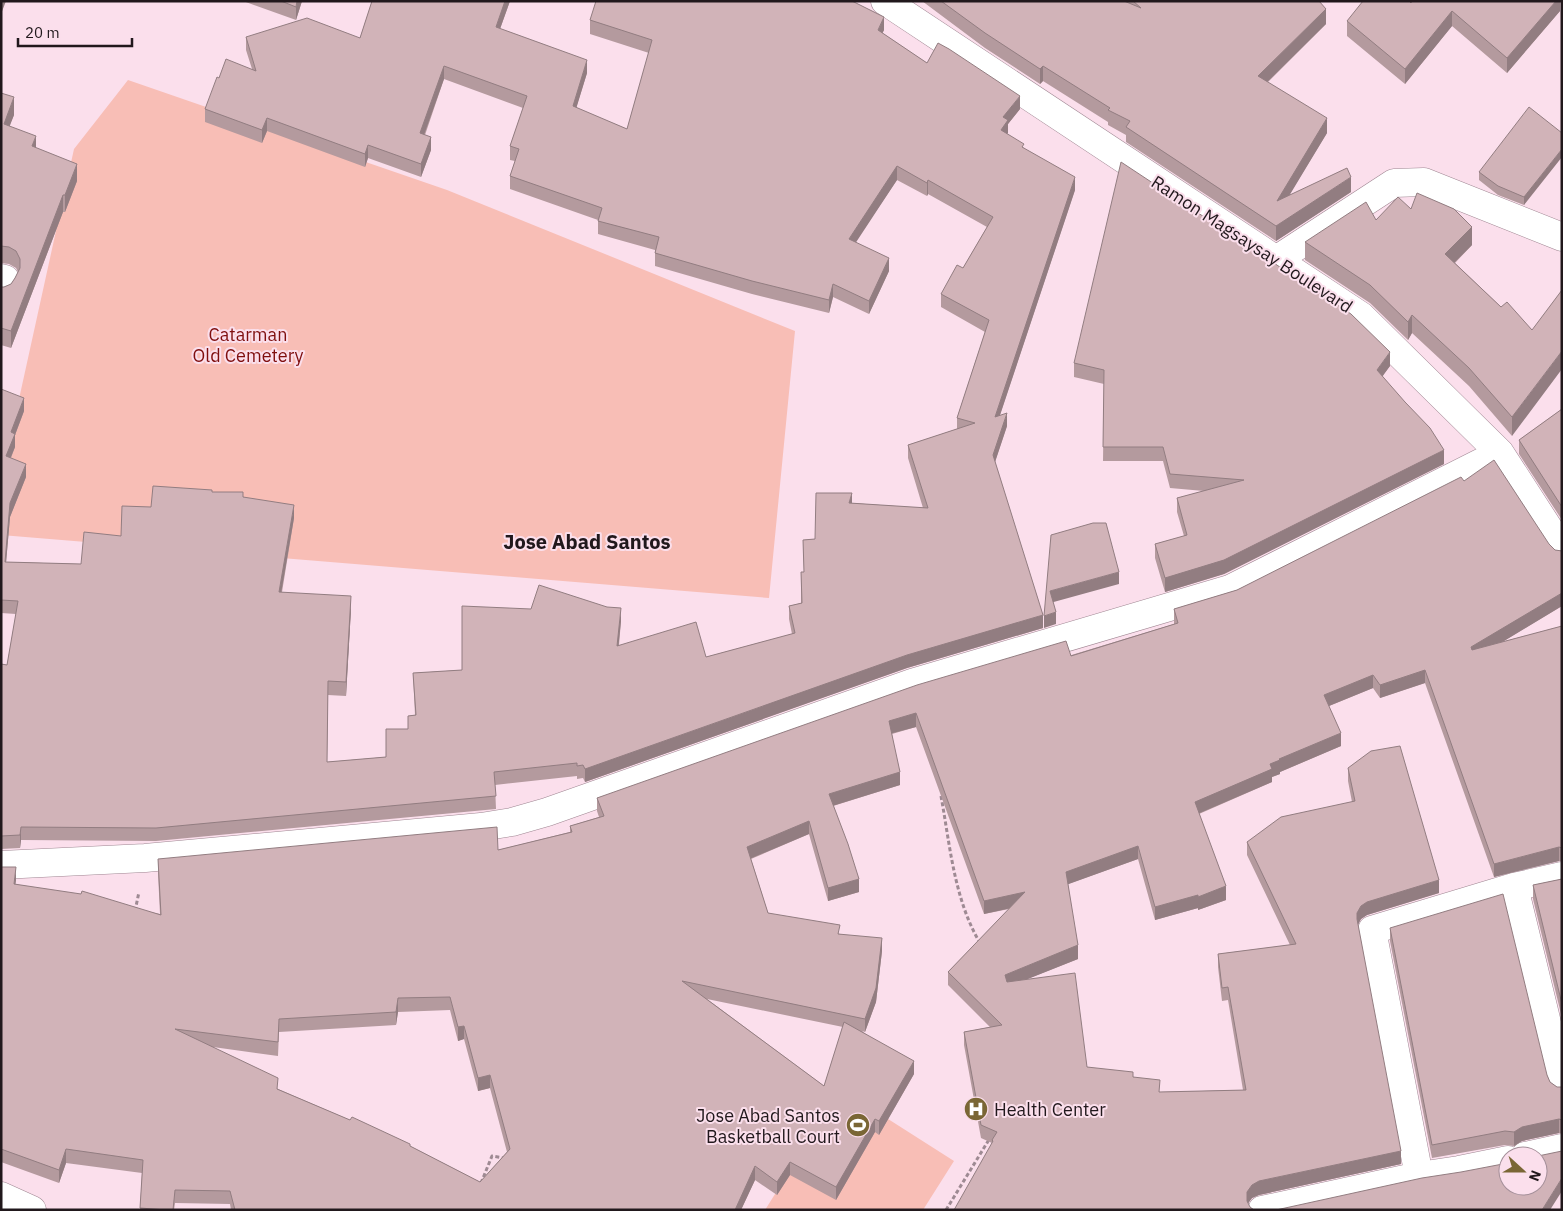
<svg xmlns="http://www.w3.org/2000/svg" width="1563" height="1211" font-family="'IBM Plex Sans',sans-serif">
<rect width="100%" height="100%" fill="#fbdfec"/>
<path fill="#f8beb6" d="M128,80l319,110 348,141 -26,267 -768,-63v-54l73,-332z
M841,1089l113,72 -31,49h-158z"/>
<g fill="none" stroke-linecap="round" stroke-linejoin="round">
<g stroke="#9f8692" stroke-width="29">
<path id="minor" d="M885,1l476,315 139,137 62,96
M1276,260l118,-77 30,-1 138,55
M1,278l4,1 -4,10
M1,865l144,-7 336,-31 31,-5 35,-10 365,-129 318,-94 270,-136
M1562,876l-48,11 48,198
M1525,1156l37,-8
M1419,1176l-47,-246 142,-43
M1,1196l31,14
M1262,1210l157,-34 40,-6 49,-10"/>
</g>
<path stroke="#9e8a93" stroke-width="3" stroke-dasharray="4 2.5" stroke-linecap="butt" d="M941,796c9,49 13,103 39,147
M135,911l4,-19
M481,1183l11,-27 12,2
M946,1210l44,-72"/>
<use href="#minor" stroke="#fff" stroke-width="28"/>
</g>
<path fill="#b49a9e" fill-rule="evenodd" d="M243,1h59l-6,19z
M372,1h138l-10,28 87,44 -11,35 51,21 22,-76 -59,-19v-14l294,10 -2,3 45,30 93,46 -12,15 -1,10 68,56 -75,225 7,11 -12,36 48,166 -136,40 -322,114 -2,-4 -6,1v-3l-82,9 1,24 -340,32 -135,-1 -1,8 -19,1v-185l6,1 9,-51 -15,-1v-224l23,22 -9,24v12l-4,11 15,19 -16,40 -4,45 75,2 40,-28 30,-29 61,-15 31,5 51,21 -12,74 69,17 -5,87 -18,-1 -1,67 59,-5 22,-28v-13l7,-1 -2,-42 49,-3 159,-49 -2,24 87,12 86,-23 -3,-15v-13l12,-3v-31h3l-1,-32 12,-1 37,-36 71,5 -15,-50v-13l49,-16v-11l28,-86 -44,-25v-13l22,-26 24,-41 -59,-33 -1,2 -30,-16 -42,62 34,29 -20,43 -36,-17 -4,16 -77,-19 -97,-28v-16l-57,-16v-14l-88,-31v-13l5,-15 -5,-1v-14l13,-38 -79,-29 -19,56 6,15 -10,27 -53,-19 -3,9 -98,-36 -5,12 -57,-21v-13l14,-31 33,-9 -6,-19v-13l114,1z
M922,1h397l7,23 -58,58 59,51 -38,62 62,-3 -75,49 -150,-99v-7l-18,-10v-3l-65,-41 -3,3 -55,-36z
M1560,1v10l-53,62 -55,-47 -47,58 -58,-48v-15l64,-18z
M1,93l13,22 -5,11 68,55 -12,31h-2l-52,136 -10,-3v-58h3l7,-3 4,-6 3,-6 -2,-4 -7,-4 -8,-1z
M1562,133l-38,72 -26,-10 -19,-15v-8z
M1411,209l61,36 -17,18 46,44 31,23 -20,106 -43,-50 -57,-53 -4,7 -38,-37 -65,-43v-18z
M1074,363l316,3 -8,10 62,88 -220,110 -59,18 -10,-34v-14l29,-8 -7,-24v-14l27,-7 -34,-3 -7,-27h-60l1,-77 -30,-7z
M1562,409v111l-43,-66v-14z
M1464,481l91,69 7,1v55l-60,36 60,-16v235h-3l-65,16 -69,-194 -45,15 -7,-10 -44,18 12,40 -61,26v2l-8,3v5l-73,32 27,86 -28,10v-2l-43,12 -17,-61 -70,25 10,75 -51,20 60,88 46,10 27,15 83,-2 -15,-90 -6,1 -4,-34v-13l72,-9 -43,-90v-13l105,-40 -4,-21v-13l91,125 -72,22 -6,4 -3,6 43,239 -142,31 -7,3 -4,5 -256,-60 -11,-5 -17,-93v-13l26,-5 -42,-42v-13l61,-63 -25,5 -68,-187 -24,7 8,51 -67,21 26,86 -31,9 -19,-67 -58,25 17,54 72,21 42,17 -6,51 -11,30 -3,-1 52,43 -35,61 -4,-3 -39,68 -46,-25 -13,20 -22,-15 -14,30h-510l-1,-6 -55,-1 -1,7h-34l2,-37 -76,-10 -7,20 -58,-21v-295l15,13 -1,4 145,30 -2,-41v-14l340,-9 72,-18v-6l29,-9 -2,-6v-13l577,-174v-15l63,-19zM707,999l136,28 -19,59zM450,1010l8,31 6,-2 14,52 12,-3 17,64 -27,30 -70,-36 -132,-57 -65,-42 65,9 1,-24 117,-7 2,-13z
M1562,879v139l-29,-119v-14z
M1390,928l157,147 3,7 7,5h5v46h-3l-37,8 -8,5 -9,-1 -73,13 -42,-217z"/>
<path fill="#927d81" d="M1,1h5l-5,13z
M297,1h5l-6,19v-13z
M505,1h5l-14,39v-13z
M1556,1h4v10l-53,62v-15z
M1326,9v15l-68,67v-15z
M1452,11v15l-47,58v-15z
M884,17v13l-6,13v-13z
M587,60v13l-14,46v-13z
M444,66v13l-24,67v-13z
M1043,66v15l-3,3v-15z
M1020,96v13l-12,15v9l-7,10 2,-26z
M14,97v18l-10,26v-17z
M267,118v13l-5,12v-13z
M1327,118v15l-50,83v-15z
M36,136v17l-4,-7z
M431,137v13l-10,27v-13z
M368,145v13l-3,9v-13z
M1562,149v8l-38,48v-8z
M77,164v17l-12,31v-17z
M897,166v14l-48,73v-14z
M1075,177v13l-80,240v-13z
M1351,177v15l-75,49v-15z
M928,180v14l-1,2v-13z
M63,195v17l-52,136v-17z
M1472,227v18l-27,27v-18z
M889,258v13l-20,43v-13z
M833,284v13l-4,16v-13z
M1412,315v18l-4,7v-18z
M1562,351v18l-50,67v-19z
M1390,352v14l-13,18v-14z
M24,398v13l-9,24v12l-9,22v-13l5,-24z
M1007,413v13l-14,42v-13z
M1444,450v14l-220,110 -59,18v-14z
M26,464v13l-16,40 -5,58v-13l5,-59z
M852,493v14l-3,-4z
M294,505v13l-15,87v-13z
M1119,572v12l-69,19v-12z
M1562,593v13l-91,55v-14z
M351,596v13l-5,87v-14z
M621,608v13l-4,38v-13z
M1056,612v12l-12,4v-12z
M1043,615v13l-136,40 -322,114v-13l322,-114z
M1425,670v13l-45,15v-13z
M1373,675v13l-49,20v-13z
M916,713v14l-27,7v-13z
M1341,733v13l-61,26v2l-8,3v5l-77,33v-13l75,-38 9,-5z
M900,772v13l-71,22v-13z
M809,821v13l-62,26v-13z
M21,827v13l-1,8v-13z
M1138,846v13l-72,26v-13z
M1559,847v14l-65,16v-13z
M16,867v13l-2,17v-13z
M859,879v13l-31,9v-13z
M1439,880v13l-72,22 -6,4 -4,7v-13l4,-7 6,-4z
M1226,886v14l-28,10v-13z
M1025,892v13l-41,9v-13z
M1198,895v13l-43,12v-13z
M882,938v13l-6,51 -11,30v-13z
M1078,945v14l-73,29v-13z
M398,998v14l-2,13v-13z
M464,1026v13l-6,2v-14z
M914,1061v13l-35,61v-14z
M490,1075v13l-12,3v-13z
M875,1119v13l-39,68v-13z
M1559,1119v14l-37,8 -8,5v-14l8,-5z
M66,1149v14l-7,20v-13z
M1401,1151v13l-142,31 -7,3 -5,7v5v-18l5,-7 7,-4z
M790,1162v13l-13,20v-13z
M755,1166v14l-14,30h-6z
M1562,1178v13l-12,19h-8z"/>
<path fill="#d1b3b8" stroke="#927d81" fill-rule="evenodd" d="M281,1h16l-1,6z
M372,1h133l-9,26 91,33 -14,46 54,23 25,-89 -62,-20 6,-19h256l32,16 -6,13 49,33 11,-20 11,6 71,47 -17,21 5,3 -7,10 23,14 -2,3 53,30 -80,240 12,-4 -14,42 50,160 -136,40 -322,114 -2,-4 -6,1v-3l-83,9 2,24 -340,32 -135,-1 -1,8 -19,1v-172l6,1 11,-64 -17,-1v-211l23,9 -13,34 4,2 -9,22 20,8 -16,39 -5,59 76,2 3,-32 37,4 1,-30 29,1 2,-21 59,4v2h31v5l51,8 -15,87 72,4 -5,86 -18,-1 -1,81 59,-5v-28h22v-13l8,-1 -3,-42 49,-3v-64l69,3 8,-24 68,22 14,1 -4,38 79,-24 10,35 89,-24 -6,-27 13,-3 -1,-31h3l-1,-32 12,-1 1,-46h36l-3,10 79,5 -20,-63 67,-22 -18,-5 32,-98 -48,-26 16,-29 6,3 30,-51 -65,-37 -1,3 -30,-17 -48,73 40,19 -20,43 -36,-17 -4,16 -77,-19 -97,-28 4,-16 -61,-16 4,-13 -92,-32 9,-27 -9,-3 17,-50 -83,-30 -24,67 11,4 -10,27 -53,-19 -3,9 -98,-36 -5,12 -57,-21 12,-32 2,1 7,-19 30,12 -10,-34 61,-19 53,20z
M941,1h183l17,7 -8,-7h186l7,8 -68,67 69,42 -50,83 70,-33 4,9 -75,49 -150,-99 4,-6 -22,-11 2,-2 -67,-42 -3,3 -55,-36z
M1363,1h46l2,2 1,-2h144l-49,57 -55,-47 -47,58 -58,-48z
M1,93l13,4 -10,27 32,12 -4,10 45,18 -12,31h-2l-52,136 -10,-3v-41h3l7,-3 4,-6 5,-10v-9l-4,-8 -7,-4 -8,-1z
M1529,107l33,26v16l-38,48 -26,-11 -19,-14z
M1121,162l230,152 39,38 -13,18 28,32 25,26 14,22 -220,110 -59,18 -10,-34 32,-9 -10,-37 67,-18 -74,-6 -7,-27h-60l1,-77 -30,-7z
M1417,193l37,16 18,18 -27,27 56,53 6,-5 25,28 30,-40v61l-50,66 -43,-49 -57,-53 -4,7 -38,-37 -65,-43 61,-40 10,18 22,-23 13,12z
M1562,409v98l-43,-67z
M1494,460l55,84 6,6 7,1v42l-91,54 1,3 90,-24v222l-3,-1 -65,17 -69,-194 -45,15 -7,-10 -49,20 17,38 -62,26 1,1 -10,4 2,5 -77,33 31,84 -28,11v-2l-43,12 -17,-61 -72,26 12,73 -73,30 2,7 68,-9 12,94 46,5v5l27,3 -1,12 87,-2 -18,-103 -6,1 -4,-34 78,-10 -49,-102 34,-25 74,-16 -7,-33 23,-17 29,-5 39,134 -72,22 -6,4 -4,7v6l44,232 -142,30 -7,4 -5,7v9l3,6 4,3h-300l39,-69 -1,-1 5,-8 -16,-7 -17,-93 38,-7 -54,-53 77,-80 -41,9 -68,-188 -27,8 11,51 -71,22 19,50 11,35 -31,9 -19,-67 -62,26 21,66 72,12 -2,9 44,4 -6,50 -11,31 -183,-38 142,105 20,-64 70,39 -35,60 -4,-2 -39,68 -46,-25 -13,20 -22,-16 -20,44h-500l-5,-19 -55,-1 -2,20h-7l-26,-2 3,-48 -77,-11 -7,21 -58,-21v-282h15l-2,17 67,10 1,-3 79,24 -3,-56 339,-32 1,23 74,-18 -2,-6 34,-10 -7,-18 320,-113 149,-44 5,15 107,-33 -4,-14 63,-19 224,-113 3,4zM450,997l8,30 6,-1 14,52 12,-3 20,74 -30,33 -70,-36v-2l-58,-27 -2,3 -73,-31 1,-11 -103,-49 103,13 1,-23 117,-7 2,-14z
M1093,523h13l13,49 -69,19 6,21 -12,4 7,-81z
M1562,879v125l-29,-119z
M1503,894l44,181 3,7 7,5h5v33l-3,-1 -37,8 -8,5 -9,-1 -73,14 -42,-217z
M1562,1151v27l-20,32h-266l146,-32 39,-6 47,-9v23h30v-30z"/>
<defs>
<g id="hospital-disc" transform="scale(1.25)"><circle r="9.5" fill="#7a6635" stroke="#fbdfec"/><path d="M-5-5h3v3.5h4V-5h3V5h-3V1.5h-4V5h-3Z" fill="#fff"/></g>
<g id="stadium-disc" transform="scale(1.25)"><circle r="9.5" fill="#7a6635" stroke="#fbdfec"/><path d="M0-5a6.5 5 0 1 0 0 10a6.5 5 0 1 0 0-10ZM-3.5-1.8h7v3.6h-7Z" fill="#fff"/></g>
</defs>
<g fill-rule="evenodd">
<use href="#hospital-disc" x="976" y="1109"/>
<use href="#stadium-disc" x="858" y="1125"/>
</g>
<g text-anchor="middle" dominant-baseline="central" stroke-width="4" stroke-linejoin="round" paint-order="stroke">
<g font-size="18" fill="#21181c" stroke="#fbdfec">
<text transform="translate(1252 244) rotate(33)">Ramon Magsaysay Boulevard</text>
</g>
<g font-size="18" fill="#7f0e0e" stroke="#fbdfec">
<text x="248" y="334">Catarman<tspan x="248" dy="21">Old Cemetery</tspan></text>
</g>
<g font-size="18" fill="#21181c" stroke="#fbdfec" text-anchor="start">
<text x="994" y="1109">Health Center</text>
<text x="840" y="1115" text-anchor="end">Jose Abad Santos<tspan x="840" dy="21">Basketball Court</tspan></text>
</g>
<g font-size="20" font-weight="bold" fill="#21181c" stroke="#fbdfec">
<text x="587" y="541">Jose Abad Santos</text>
</g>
</g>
<rect width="1563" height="1211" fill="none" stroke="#21181c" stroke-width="5"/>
<g transform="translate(1523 1171) rotate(111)"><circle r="24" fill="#fbdfec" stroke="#a48f99"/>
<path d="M0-4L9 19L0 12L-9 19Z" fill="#7a6635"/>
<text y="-8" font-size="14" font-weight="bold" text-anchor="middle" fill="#21181c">N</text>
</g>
<path d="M18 38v8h114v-8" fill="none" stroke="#21181c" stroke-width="2.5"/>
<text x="25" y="38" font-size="15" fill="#21181c" stroke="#fbdfec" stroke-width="4" paint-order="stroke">20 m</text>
</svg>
